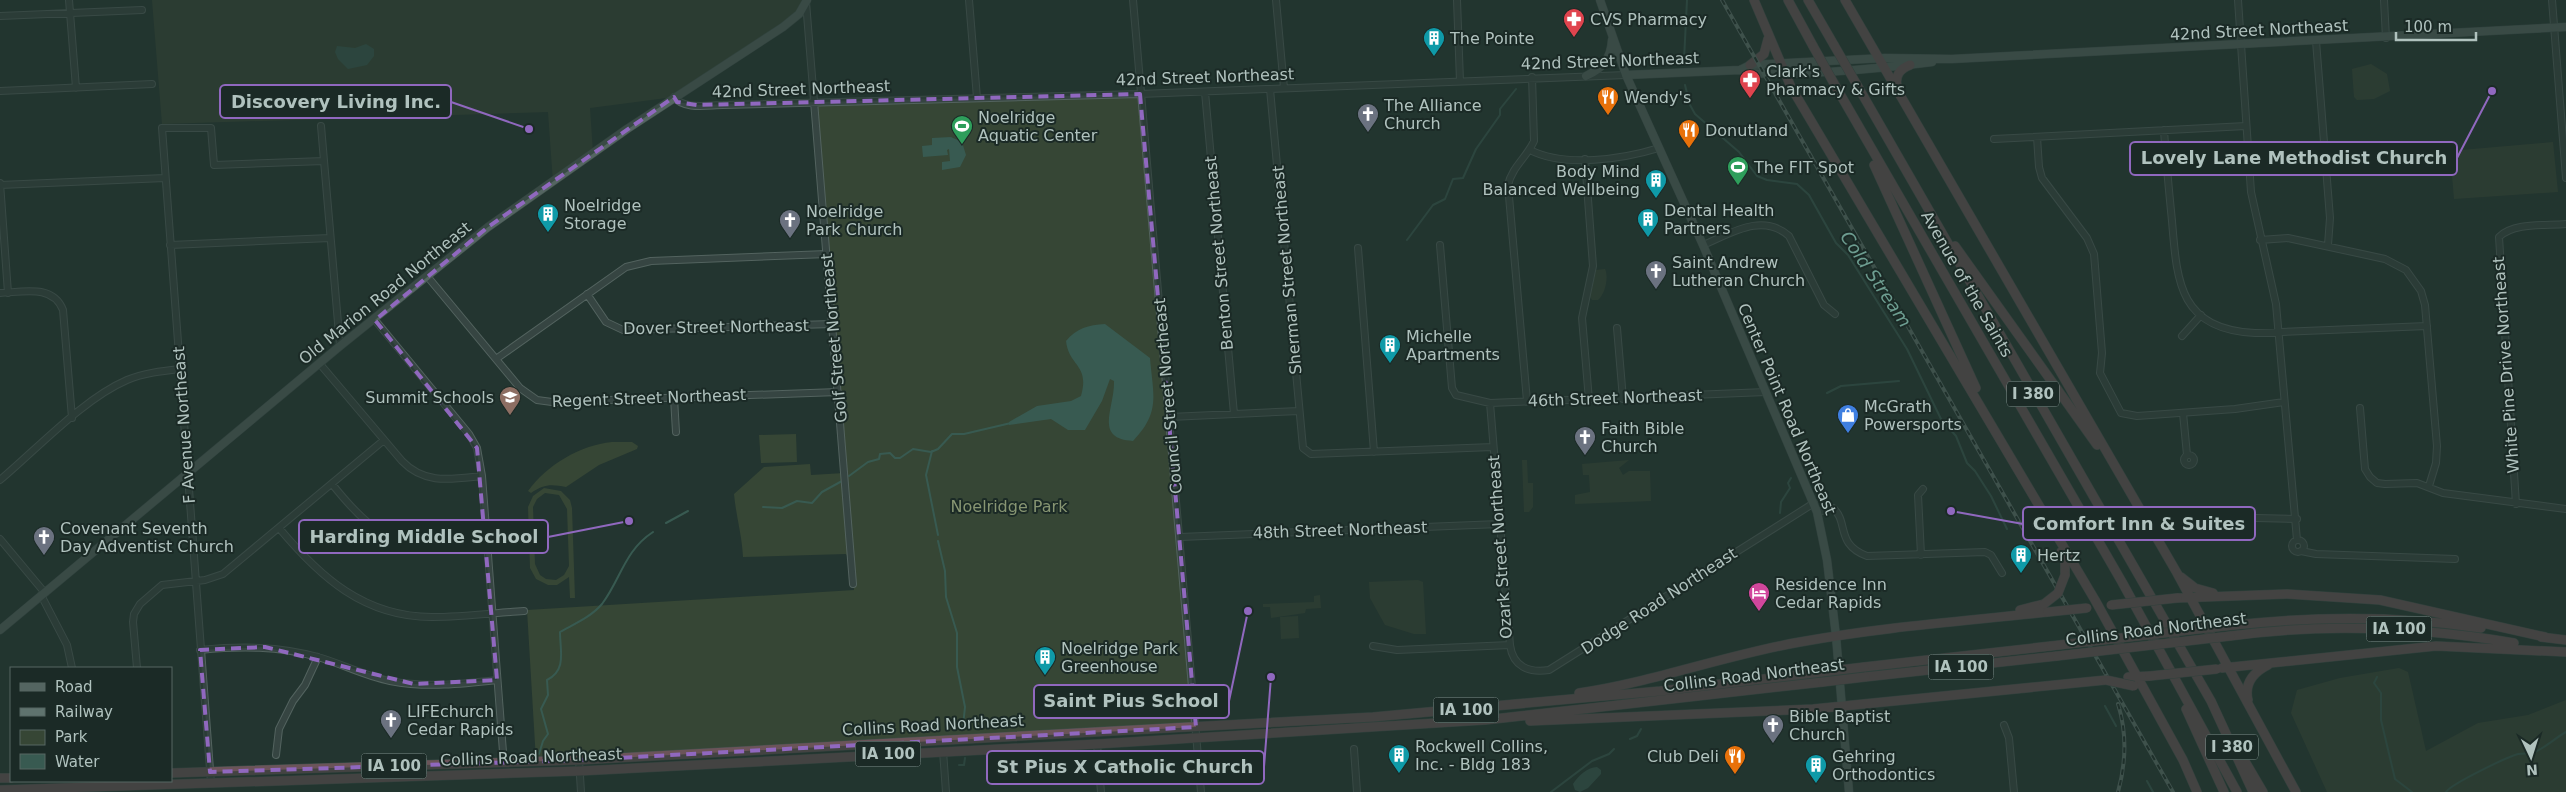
<svg xmlns="http://www.w3.org/2000/svg" width="2566" height="792" font-family="'DejaVu Sans',sans-serif">
<rect width="100%" height="100%" fill="#233530"/>
<path fill="#364635" fill-rule="evenodd" d="M152,0h654l-7,14 -125,83 -84,11 3,45 -40,29 -5,-70 -386,12z
M2371,64l16,10 3,17 -16,8 -17,1 -3,-3 -2,-28z
M1140,94l56,633 -660,34 -9,-151 327,-20 -2,-26 -6,-10 -103,3c-1,-22 -7,-41 -9,-63l30,-27 46,-3 1,11 33,-2 -29,-371z
M2553,142l5,50 -104,7 -4,-48z
M1605,269c4,8 0,25 -7,31h-6l-2,-3 6,-27z
M796,434l1,28 -36,1 -2,-28z
M612,442h20l6,4 -1,3 -38,16 -33,22c-15,-3 -22,-3 -35,6l-3,-2c19,-26 52,-46 84,-49z
M1522,460h5l1,23h5v24l-4,5h-5z
M1629,460l-10,8 4,7 6,-4h21l1,30 -76,3v-9l15,-3 -1,-17h-6l-1,-11z
M544,488l17,3 9,9 2,8 3,90h-5l-1,-21 -12,8h-9l-12,-6 -6,-11 -2,-61 5,-11zM545,493l14,2 8,14 2,57 -5,9 -8,5 -10,-1 -6,-4 -5,-11 -2,-57 4,-8z
M1418,580l5,2 3,52h-12l-29,-9 -15,-27 -1,-16z
M1320,595l1,13 -15,1 -1,4 -34,5 -1,-11h-7v-3l51,-2v-6z
M1298,616l1,22 -18,1 -1,-22z
M2399,668l9,4 18,79 52,-28 50,-8 38,-15v92h-239l-36,-79 6,-23 43,-12z"/>
<path fill="#385a51" d="M366,44l8,5v7l-7,9 -19,4 -10,-10 -3,-7 2,-6 18,2z
M311,85l21,9v10l-13,2 -13,-9v-6z
M951,137l11,5 4,13 -6,12 -18,3v-8l8,-1 -1,-12 -2,1 1,5 -25,2 -1,-11 10,-1v-7z
M1105,324l45,34c3,37 11,54 -17,83 -40,-2 -18,-33 -19,-60l-4,-2 -8,22 -17,29h-17l-17,-11 -42,6v-3l28,-16 34,-5 10,-5c9,-32 -12,-29 -15,-55 11,-13 22,-16 39,-17z
M1597,767l4,3v4l-13,14 -8,4 -5,-2 -2,-6c5,-8 15,-17 24,-17z"/>
<g fill="none" stroke-linecap="round" stroke-linejoin="round">
<path stroke="#385a51" stroke-width="2" d="M1684,60l3,-60
M1685,85l5,20 5,9 44,38 18,24 10,4 30,4 12,11 27,48 12,12 59,94 34,70 15,17 11,27 8,8 16,25 16,33
M1407,240l26,-35 12,-6 8,-20 10,-1 13,-29 24,-34v-6l16,-20
M1827,393l14,-7 58,-5
M932,451l-6,24 12,60
M849,476l19,-14 11,-3 1,-5 10,-1 5,5h5l13,-9 18,3 7,-3 14,-15h12l47,-11
M763,507l19,1 15,-7 15,2 10,-11 20,-11
M1780,513l1,-11 9,-14 -2,-5 3,-5
M666,523l22,-12
M938,541l7,30 1,26 11,36v34l8,40 -2,19
M2377,677l-3,6 7,10v27l14,59 17,13
M2105,706l11,20
M1630,739l7,-3 4,-7
M539,754l4,-13 5,-7 -7,-25 7,-14 -1,-15c20,-10 13,-29 13,-48 14,-8 31,-15 42,-28 19,-25 22,-53 51,-72
M959,765h5l1,-7
M2147,781l6,11
M1551,792l41,-31 17,-7 5,-5
M2446,792c5,-8 61,-35 72,-38 5,-1 11,0 15,-1 12,-5 22,-15 33,-21"/>
<g stroke="#53635f" stroke-width="8">
<path id="minor" d="M69,0l7,88
M969,0l8,98
M1133,0l68,792
M1276,0l8,88
M1457,0l3,81
M2238,0l13,192 25,112 21,236
M2384,0l2,38
M2552,0l14,178
M806,2l47,582
M0,16l142,-6
M2316,41l14,177 -2,27
M1270,89l33,359 8,6 182,-7
M0,91l152,-7
M1205,92l29,322
M674,97c10,13 34,8 49,8l417,-11 486,-19
M321,126l19,220
M2164,130c2,30 5,61 8,91 5,61 7,108 83,112l172,-7
M2037,137l2,30 3,11 45,60 7,16 8,99 -2,20 21,40 16,3 98,-7 49,-7
M1994,139l252,-13
M1530,150c35,18 93,9 129,-2
M1585,159l8,107 -11,52 7,82
M0,183l8,110
M0,185l165,-7
M2260,240l28,-2 97,21 21,11 15,21 4,14 12,141 -1,17 -7,23
M170,245l160,-7
M1440,245l12,143 4,7 34,8 276,-11
M1703,245c27,-11 59,-33 86,-9l35,69 11,9
M1358,248l16,204
M427,276l93,112 17,12 15,2 286,-10
M0,293c23,-1 53,-9 63,17l9,108
M587,294l19,28 17,8 210,-6
M375,320l94,114 8,14 5,28 21,276
M1617,328l6,71
M2182,336l19,-21
M496,359l130,-92 25,-6 176,-7
M320,364l82,97c23,24 50,18 80,15
M674,398l2,34
M1527,401l-19,-216c4,-18 19,-28 26,-44l-2,-64
M2360,408l5,61 5,8 7,6 8,1 32,-1 26,10 123,16
M2183,413l4,42
M1170,417l129,-6
M2184 460a5 5 0 1 1 10 0a5 5 0 1 1-10 0Z
M0,480c37,-31 83,-81 127,-100 17,-7 35,-9 53,-11
M332,484c51,64 77,68 155,61
M2516,504l-17,-267c15,-15 47,-11 67,-13
M2202.5 516a5.5 5.5 0 1 1 11 0a5.5 5.5 0 1 1-11 0Z
M1817,512l16,-4c16,14 2,36 34,48l118,-4 6,3 11,18
M2214,517l83,2
M279,528c41,49 85,89 153,89 31,0 62,-4 92,-6
M1180,537l319,-13
M0,539l45,54
M2292 546a6 6 0 1 1 12 0a6 6 0 1 1-12 0Z
M2301,551l15,3 139,5
M1921,555l-3,-60 5,-6
M41,595l26,50 5,23
M1510,645c3,22 19,28 39,25l265,-167
M1373,646l24,4 113,-5 -20,-242
M200,650c41,-4 78,-4 118,7 24,7 47,19 72,24 36,7 72,3 107,-1
M137,668l-4,-46 1,-8 6,-10 22,-19 43,-5 18,-6 161,-134
M2004,725l5,13 5,54
M1097,744l4,48
M1354,749l3,43
M943,751l3,41
M276,755l3,-26 14,-28 12,-16 13,-28
M579,760l2,32
M211,783l-49,-655h49l3,37 110,-4"/>
</g>
<g stroke="#42524e" stroke-width="9">
<path id="major" d="M1600,0l26,75 77,170 114,267 10,48 9,76 13,156
M1740,70c22,11 161,-4 192,-8
M1626,75l114,-5 10,-5 135,-7 67,1 614,-32
M1586,76c17,-8 25,-18 26,-36
M0,630l340,-284 148,-119 139,-98 156,-102 16,-13 8,-14"/>
</g>
<g stroke="#40504c" stroke-width="10">
<path id="highway" d="M1754,0l37,87 304,513 88,160 14,32
M1788,0l25,46
M1808,0l26,45
M1845,0l332,573 119,219
M1750,65l14,-11 4,-15
M1857,85l354,616 42,91
M1897,86c-2,-11 3,-17 13,-21
M1836,87l286,495 115,210
M1874,165l102,223
M1955,246l142,199
M2061,552l4,10v13
M2181,577l14,11 18,5
M2177,598l110,-4 93,6 165,37
M2020,610l24,-6
M2225,626c86,-10 170,-11 256,2
M2230,636c96,-13 189,-9 284,7
M2541,637l25,3
M1864,667l187,-21
M2222,668l214,-22 130,6
M1865,677l192,-21
M2128,677l22,-1
M1579,693c75,-11 146,-38 221,-51 81,-15 166,-21 248,-30
M2248,700c-4,-17 6,-28 20,-35
M2186,709l38,83
M1530,721l283,-12 293,-29
M2243,758l20,34
M171,773l408,-13 794,-43 287,-26 162,-19
M0,778h11
M0,790l580,-19 517,-27 388,-24 338,-38"/>
</g>
<use href="#minor" stroke="#364542" stroke-width="6"/>
<use href="#major" stroke="#546561" stroke-width="8"/>
<use href="#highway" stroke="#6b5459" stroke-width="9"/>
<g stroke="#5f736e" stroke-width="4">
<path id="rail" d="M1722,0l451,792
M2118,704c9,29 8,59 0,88"/>
</g>
<use href="#rail" stroke="#1b2a26" stroke-width="2" stroke-dasharray="5.5" stroke-linecap="butt"/>
<g stroke="#40504c" stroke-width="10" stroke-linecap="butt">
<path id="highway-bridge" d="M1834,45l23,40
M1813,46l23,41
M2044,604l14,-11 7,-18
M2111,605l66,-7
M2048,612l39,-4
M2051,646l174,-20
M2057,656l173,-20
M1822,672l42,-5
M2150,676l67,-7
M2106,680l28,6
M1823,682l42,-5"/>
</g>
<use href="#highway-bridge" stroke="#6b5459" stroke-width="9"/>
</g>
<path d="M0 0H2566V792H0ZM1140,94l56,633 -617,33 -369,12 -10,-122 65,-3 149,37 83,-4 -20,-232 -102,-128 113,-93 186,-130 3,5 20,3z" fill="#233530" fill-opacity=".55" fill-rule="evenodd"/>
<path fill="none" stroke="#9068bf" stroke-width="4" stroke-dasharray="10 6" stroke-linejoin="round" d="M1140,94l56,633 -617,33 -369,12 -10,-122 65,-3 149,37 83,-4 -20,-232 -102,-128 113,-93 186,-130 3,5 20,3z"/>
<defs>
<g id="pharmacy-pin" transform="scale(1.125)"><path d="M0 17L-7.5 6A9.5 9.5 0 1 1 7.5 6Z" fill="#e0444e" stroke="#1b2a26"/><path d="M-2-6h4v4h4v4h-4v4h-4v-4h-4v-4h4Z" fill="#fff"/></g>
<g id="building-pin" transform="scale(1.125)"><path d="M0 17L-7.5 6A9.5 9.5 0 1 1 7.5 6Z" fill="#0f9aa8" stroke="#1b2a26"/><path d="M-4-6H4V6H1V3H-1V6H-4ZM-2.5-4.3h1.7v1.8h-1.7ZM.8-4.3h1.7v1.8H.8ZM-2.5-1h1.7V.8h-1.7ZM.8-1h1.7V.8H.8Z" fill="#fff"/></g>
<g id="restaurant-pin" transform="scale(1.125)"><path d="M0 17L-7.5 6A9.5 9.5 0 1 1 7.5 6Z" fill="#e8710a" stroke="#1b2a26"/><path d="M-5-6h1v4h1v-4h1v4h1v-4h1v5L-1.5 .5V6h-2V.5L-5-1ZM5-6V6H3V1.5H1.5Q1.5-4 5-6Z" fill="#fff"/></g>
<g id="church-pin" transform="scale(1.125)"><path d="M0 17L-7.5 6A9.5 9.5 0 1 1 7.5 6Z" fill="#6b7280" stroke="#1b2a26"/><path d="M-1.2-6h2.4v3.5h3.3v2.4h-3.3V6h-2.4V-.1h-3.3v-2.4h3.3Z" fill="#fff"/></g>
<g id="stadium-pin" transform="scale(1.125)"><path d="M0 17L-7.5 6A9.5 9.5 0 1 1 7.5 6Z" fill="#2e9e5b" stroke="#1b2a26"/><path d="M0-5a6.5 5 0 1 0 0 10a6.5 5 0 1 0 0-10ZM-3.5-1.8h7v3.6h-7Z" fill="#fff"/></g>
<g id="school-pin" transform="scale(1.125)"><path d="M0 17L-7.5 6A9.5 9.5 0 1 1 7.5 6Z" fill="#8d6e63" stroke="#1b2a26"/><path d="M0-5L7-2L0 1L-7-2ZM-4 1L0 2.5L4 1V4Q0 6-4 4Z" fill="#fff"/></g>
<g id="shop-pin" transform="scale(1.125)"><path d="M0 17L-7.5 6A9.5 9.5 0 1 1 7.5 6Z" fill="#3f7fe0" stroke="#1b2a26"/><path d="M-5-2.5h2.3a2.7 3.5 0 0 1 5.4 0H5L5.5 6h-11ZM-1.5-2.5h3a1.5 2.3 0 0 0-3 0Z" fill="#fff"/></g>
<g id="hotel-pin" transform="scale(1.125)"><path d="M0 17L-7.5 6A9.5 9.5 0 1 1 7.5 6Z" fill="#d1479c" stroke="#1b2a26"/><path d="M-6-4.5h1.5V1H6V5H4.5V3h-9V5H-6ZM-4 0a1.8 1.8 0 1 1 3.6 0ZM.5 0V-2.5h3Q6-2.5 6 0Z" fill="#fff"/></g>
</defs>
<g fill-rule="evenodd">
<use href="#pharmacy-pin" x="1574" y="19"/>
<use href="#building-pin" x="1434" y="38"/>
<use href="#pharmacy-pin" x="1750" y="80"/>
<use href="#restaurant-pin" x="1608" y="97"/>
<use href="#church-pin" x="1368" y="114"/>
<use href="#stadium-pin" x="962" y="126"/>
<use href="#restaurant-pin" x="1689" y="130"/>
<use href="#stadium-pin" x="1738" y="167"/>
<use href="#building-pin" x="1656" y="180"/>
<use href="#building-pin" x="548" y="214"/>
<use href="#building-pin" x="1648" y="219"/>
<use href="#church-pin" x="790" y="220"/>
<use href="#church-pin" x="1656" y="271"/>
<use href="#building-pin" x="1390" y="345"/>
<use href="#school-pin" x="510" y="397"/>
<use href="#shop-pin" x="1848" y="415"/>
<use href="#church-pin" x="1585" y="437"/>
<use href="#church-pin" x="44" y="537"/>
<use href="#building-pin" x="2021" y="555"/>
<use href="#hotel-pin" x="1759" y="593"/>
<use href="#building-pin" x="1045" y="657"/>
<use href="#church-pin" x="391" y="720"/>
<use href="#church-pin" x="1773" y="725"/>
<use href="#building-pin" x="1399" y="755"/>
<use href="#restaurant-pin" x="1735" y="756"/>
<use href="#building-pin" x="1816" y="765"/>
</g>
<g text-anchor="middle" dominant-baseline="central" stroke-width="4" stroke-linejoin="round" paint-order="stroke">
<g fill="#1b2a26" stroke="#839490" stroke-width="1">
<rect x="2007" y="381.5" width="52" height="25" rx="4"/>
<rect x="2366.5" y="616.5" width="65" height="25" rx="4"/>
<rect x="1928.5" y="654.5" width="65" height="25" rx="4"/>
<rect x="1433.5" y="697.5" width="65" height="25" rx="4"/>
<rect x="2206" y="734.5" width="52" height="25" rx="4"/>
<rect x="855.5" y="741.5" width="65" height="25" rx="4"/>
<rect x="361.5" y="753.5" width="65" height="25" rx="4"/>
</g>
<g font-size="15" font-weight="bold" fill="#b0c2be">
<text x="2033" y="394">I 380</text>
<text x="2399" y="629">IA 100</text>
<text x="1961" y="667">IA 100</text>
<text x="1466" y="710">IA 100</text>
<text x="2232" y="747">I 380</text>
<text x="888" y="754">IA 100</text>
<text x="394" y="766">IA 100</text>
</g>
<g font-size="16" fill="#b0c2be" stroke="#1b2a26" text-anchor="start">
<text x="1590" y="19">CVS Pharmacy</text>
<text x="1450" y="38">The Pointe</text>
<text x="1766" y="71">Clark's<tspan x="1766" dy="18">Pharmacy &amp; Gifts</tspan></text>
<text x="1624" y="97">Wendy's</text>
<text x="1384" y="105">The Alliance<tspan x="1384" dy="18">Church</tspan></text>
<text x="978" y="117">Noelridge<tspan x="978" dy="18">Aquatic Center</tspan></text>
<text x="1705" y="130">Donutland</text>
<text x="1754" y="167">The FIT Spot</text>
<text x="1640" y="171" text-anchor="end">Body Mind<tspan x="1640" dy="18">Balanced Wellbeing</tspan></text>
<text x="564" y="205">Noelridge<tspan x="564" dy="18">Storage</tspan></text>
<text x="1664" y="210">Dental Health<tspan x="1664" dy="18">Partners</tspan></text>
<text x="806" y="211">Noelridge<tspan x="806" dy="18">Park Church</tspan></text>
<text x="1672" y="262">Saint Andrew<tspan x="1672" dy="18">Lutheran Church</tspan></text>
<text x="1406" y="336">Michelle<tspan x="1406" dy="18">Apartments</tspan></text>
<text x="494" y="397" text-anchor="end">Summit Schools</text>
<text x="1864" y="406">McGrath<tspan x="1864" dy="18">Powersports</tspan></text>
<text x="1601" y="428">Faith Bible<tspan x="1601" dy="18">Church</tspan></text>
<text x="60" y="528">Covenant Seventh<tspan x="60" dy="18">Day Adventist Church</tspan></text>
<text x="2037" y="555">Hertz</text>
<text x="1775" y="584">Residence Inn<tspan x="1775" dy="18">Cedar Rapids</tspan></text>
<text x="1061" y="648">Noelridge Park<tspan x="1061" dy="18">Greenhouse</tspan></text>
<text x="407" y="711">LIFEchurch<tspan x="407" dy="18">Cedar Rapids</tspan></text>
<text x="1789" y="716">Bible Baptist<tspan x="1789" dy="18">Church</tspan></text>
<text x="1415" y="746">Rockwell Collins,<tspan x="1415" dy="18">Inc. - Bldg 183</tspan></text>
<text x="1719" y="756" text-anchor="end">Club Deli</text>
<text x="1832" y="756">Gehring<tspan x="1832" dy="18">Orthodontics</tspan></text>
</g>
<g font-size="16" fill="#b0c2be" stroke="#1b2a26">
<text transform="translate(2259 30) rotate(-3)">42nd Street Northeast</text>
<text transform="translate(1610 61) rotate(-2)">42nd Street Northeast</text>
<text transform="translate(1205 77) rotate(-2)">42nd Street Northeast</text>
<text transform="translate(801 89) rotate(-2)">42nd Street Northeast</text>
<text transform="translate(1219 253) rotate(-95)">Benton Street Northeast</text>
<text transform="translate(1287 270) rotate(-95)">Sherman Street Northeast</text>
<text transform="translate(1967 284) rotate(60)">Avenue of the Saints</text>
<text transform="translate(385 293) rotate(-39)">Old Marion Road Northeast</text>
<text transform="translate(716 327) rotate(-1)">Dover Street Northeast</text>
<text transform="translate(834 338) rotate(-95)">Golf Street Northeast</text>
<text transform="translate(2506 365) rotate(-94)">White Pine Drive Northeast</text>
<text transform="translate(1168 396) rotate(-95)">Council Street Northeast</text>
<text transform="translate(649 398) rotate(-2)">Regent Street Northeast</text>
<text transform="translate(1615 398) rotate(-2)">46th Street Northeast</text>
<text transform="translate(1787 409) rotate(67)">Center Point Road Northeast</text>
<text transform="translate(184 425) rotate(-94)">F Avenue Northeast</text>
<text transform="translate(1340 530) rotate(-2)">48th Street Northeast</text>
<text transform="translate(1500 547) rotate(-94)">Ozark Street Northeast</text>
<text transform="translate(1659 601) rotate(-33)">Dodge Road Northeast</text>
<text transform="translate(2156 629) rotate(-7)">Collins Road Northeast</text>
<text transform="translate(1754 675) rotate(-7)">Collins Road Northeast</text>
<text transform="translate(933 725) rotate(-3)">Collins Road Northeast</text>
<text transform="translate(531 757) rotate(-2)">Collins Road Northeast</text>
</g>
<g font-size="16" fill="#879572" stroke="#1b2a26">
<text x="1009" y="506">Noelridge Park</text>
</g>
<g font-size="18" font-style="italic" fill="#6d9d90" stroke="#1b2a26">
<text transform="translate(1876 279) rotate(56)">Cold Stream</text>
</g>
</g>
<path fill="none" stroke="#9068bf" stroke-width="2" d="M529 129L451 102M2492 91L2457 158M1951 511L2023 524M629 521L548 537M1248 611L1229 701M1271 677L1264 767"/>
<g fill="#9068bf" stroke="#1b2a26" stroke-width="2">
<circle cx="529" cy="129" r="5"/>
<circle cx="2492" cy="91" r="5"/>
<circle cx="1951" cy="511" r="5"/>
<circle cx="629" cy="521" r="5"/>
<circle cx="1248" cy="611" r="5"/>
<circle cx="1271" cy="677" r="5"/>
</g>
<g fill="#1b2a26" stroke="#9068bf" stroke-width="2">
<rect x="220" y="85" width="231" height="33" rx="5"/>
<rect x="2130" y="142" width="327" height="33" rx="5"/>
<rect x="2023" y="507" width="232" height="33" rx="5"/>
<rect x="299" y="520" width="249" height="33" rx="5"/>
<rect x="1034" y="685" width="195" height="33" rx="5"/>
<rect x="987" y="751" width="277" height="33" rx="5"/>
</g>
<g font-size="18" text-anchor="middle" font-weight="bold" fill="#b0c2be">
<text x="336" y="108">Discovery Living Inc.</text>
<text x="2294" y="164">Lovely Lane Methodist Church</text>
<text x="2139" y="530">Comfort Inn &amp; Suites</text>
<text x="424" y="543">Harding Middle School</text>
<text x="1131" y="707">Saint Pius School</text>
<text x="1125" y="773">St Pius X Catholic Church</text>
</g>
<rect x="10" y="667" width="162" height="115" fill="#1b2a26" stroke="#576763"/>
<rect x="20" y="683" width="25" height="8" fill="#546561" stroke="#576763"/>
<text x="55" y="692" font-size="15" fill="#b0c2be">Road</text>
<rect x="20" y="708" width="25" height="8" fill="#5f736e" stroke="#576763"/>
<text x="55" y="717" font-size="15" fill="#b0c2be">Railway</text>
<rect x="20" y="730" width="25" height="15" fill="#364635" stroke="#576763"/>
<text x="55" y="742" font-size="15" fill="#b0c2be">Park</text>
<rect x="20" y="754" width="25" height="15" fill="#385a51" stroke="#576763"/>
<text x="55" y="767" font-size="15" fill="#b0c2be">Water</text>
<g transform="translate(2531 757) rotate(176)" stroke="#1b2a26" stroke-width="4" paint-order="stroke">
<path d="M0-4L9 19L0 12L-9 19Z" fill="#b0c2be"/>
<text y="-8" font-size="14" font-weight="bold" text-anchor="middle" fill="#b0c2be">N</text>
</g>
<path d="M2396 32v8h80v-8" fill="none" stroke="#b0c2be" stroke-width="2.5"/>
<text x="2404" y="32" font-size="15" fill="#b0c2be" stroke="#1b2a26" stroke-width="4" paint-order="stroke">100 m</text>
</svg>
